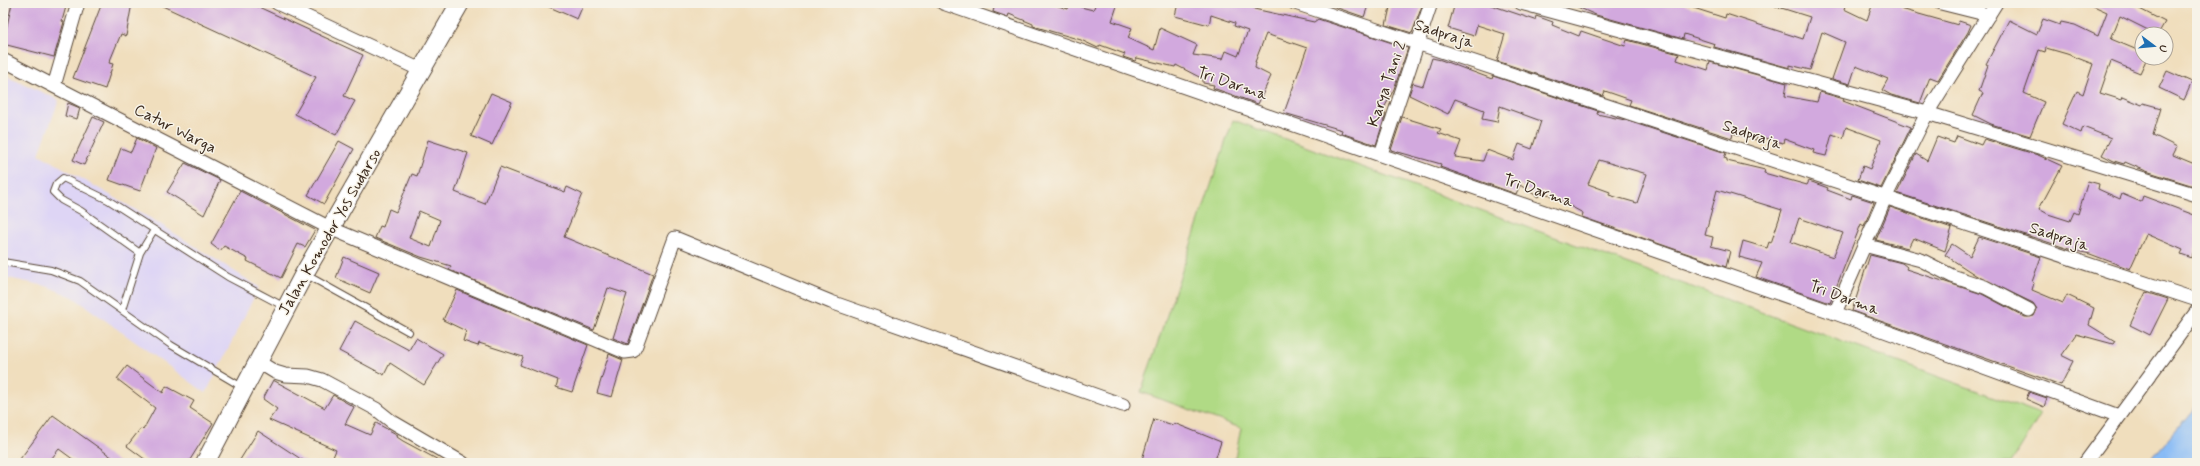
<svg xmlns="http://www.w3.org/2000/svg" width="2200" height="466" font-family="Mynerve,sans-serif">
<rect width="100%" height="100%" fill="#f7f3e8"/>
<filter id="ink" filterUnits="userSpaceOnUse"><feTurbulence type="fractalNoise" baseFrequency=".025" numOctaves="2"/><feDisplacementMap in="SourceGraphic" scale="8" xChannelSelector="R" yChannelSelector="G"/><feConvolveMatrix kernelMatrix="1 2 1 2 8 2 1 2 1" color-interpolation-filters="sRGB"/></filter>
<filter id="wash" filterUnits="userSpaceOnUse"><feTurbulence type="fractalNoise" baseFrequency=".012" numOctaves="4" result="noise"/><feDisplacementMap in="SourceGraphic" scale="16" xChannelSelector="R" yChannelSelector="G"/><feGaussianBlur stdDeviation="0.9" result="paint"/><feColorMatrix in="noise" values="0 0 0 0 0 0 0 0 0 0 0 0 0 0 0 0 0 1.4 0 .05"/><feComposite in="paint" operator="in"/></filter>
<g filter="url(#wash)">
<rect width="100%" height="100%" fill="#f0debd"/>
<path fill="#ded5f5" d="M3,74l56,26 -20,54 118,68 102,65 -53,106 -133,-96 -27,-11 -43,-9z"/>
<path fill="#b0da85" stroke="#768252" d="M1233,120l808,294 -30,49h-777l7,-35 -100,-36z"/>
<path fill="#88bbf6" stroke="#62728a" d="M2197,405v58h-49z"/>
<g id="blocks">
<path fill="#d2a9de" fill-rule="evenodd" d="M12,3h55l-5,18 2,1 -10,35 -51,-13z
M102,3h30l-6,33 -5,-2 -12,29 4,1 -8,25 -32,-11z
M156,3h94l113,52 -19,41 11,5 -19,34 -41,-21 21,-37z
M540,3h44l-7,16z
M983,3h66l19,6 1,-5 24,6 3,-7h22l-6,18 20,7 -4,10 26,12 6,-22 37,17 -4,10 30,4 3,-8 12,5 10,-25 -14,-5 1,-3 -24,-8 -2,10 -34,-9 3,-13h79l-3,6 60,13 4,-3 90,29 -14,41 -12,23 4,1 -10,32 -35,-12 1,-3 -58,-17 23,-65 -41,-14 -11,28h1l-1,6 16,8 -13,28 -45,-16 1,-3 -11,-2v-4l-27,-14 -1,2 -38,-9 -2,3 -12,-4 2,-3 -25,-9 -2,3 -17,-8 -48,-14v-2l-24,-10 -1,3 -15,-5 1,-4z
M1323,3h46l-5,14z
M1391,3h20l11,3 -10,27 -26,-8z
M1455,3h30l50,17 1,-4 17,6 -1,3 27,11 2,-5 44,15 2,-6 52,14 -2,6 31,10 2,-8 77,21 -2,13 32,6 3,-10 24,7 -1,2 68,26 -30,61 -23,-8 5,-14 7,3 11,-29 -35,-13 -3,11 -11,-4 -6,22 -13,-3 1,-3 -30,-11 -1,4 -26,-7 -1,4 -23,-7 -1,5 -103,-33 2,-5 -26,-9 -2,5 -106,-35 8,-27 -28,-9 -3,11 -26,-8z
M1568,3h110l47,15 1,-4 77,25 7,-22 -35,-11 1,-3h70l-2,6 23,11 6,-17h30l-2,6 57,16 1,-4 12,4 -3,7 -30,48 -8,-3 -10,26 -29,-8 -9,-5 6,-11 -32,-13 -6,18 -18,-5 13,-37 -23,-10 -12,38 -20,-5v3l-76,-21 1,-3 -31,-10 -1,5 -87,-24z
M2087,3h41l37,19 -7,12h-2l-36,-18 -9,23 31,13v6h5l-7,15 -29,-12 -11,32 22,7 1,-3 19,8 1,-2 18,5 -8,27 24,12 -4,8 24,10v22l-51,-16 -21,-9 -1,2 -10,-3 -12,-6 9,-17 -28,-11 -2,6 -19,-9 15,-33 6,3 10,-30 -26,-10 -21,-6 -1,4 -6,-2 -15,43 20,9 -14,34 -39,-12 -18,-9 10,-22 -4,-2 9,-26 -2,-1 23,-44 28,14 6,-15 17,6 1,-3 14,3 23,11 9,-24z
M1432,58l9,2 51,19 1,-3 105,35 -1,3 28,6 101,33 -2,5 3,1v2l38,9 -1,3 43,12 2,-4 19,7 -1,2 24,9 1,-4 22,7 -10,24 -3,-2 -31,79 -74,-26 6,-14 -23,-6 4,-16 24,7 2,-6 2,1 11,-33 -65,-20 -12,45 8,2 -2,9 19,5 -4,16 -144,-50 1,-4 -41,-22 -4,6 -18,-12 -4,9 -76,-27 1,-3 -50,-14 11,-33 39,12 -3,4 23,8 -6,16 28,4 4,-11 26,10 6,-16 13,5 9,-28 -41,-15 -3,16 -15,-3 2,-9 -29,-11 -7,15 -39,-19 4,-12 10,3zM1599,160l48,14 -10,29 -28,-8 1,-3 -22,-8zM1799,218l44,15 -10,24 -42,-15z
M2167,71l25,11 -8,18 -25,-12z
M491,93l21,9 -20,43 -21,-9z
M68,103l12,5 -3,11 -12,-3z
M93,117l11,5 -20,43 -11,-5z
M1957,136l24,9 3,-6 54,16 24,11 -23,43 9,5 22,7 4,-9 4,2 10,-33 11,3 -1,5 22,10 2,-5 19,8 2,-6 54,20v27l-5,15 -11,-4 2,-4 -37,-16 -16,35 -40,-15 -18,-4 -175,-57 19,-39 11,7 10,-24 17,6z
M137,138l19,10 -16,43 -31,-11 12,-32 10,4z
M428,140l40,13 -13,39 30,12 15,-37 65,25 2,-5 15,7 -18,43 89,37 -25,70 -15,-6 14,-44 -19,-6 -14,42 -145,-60 2,-4 -30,-9 -46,-19 5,-12 3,1 6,-18 7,3 16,-38 5,2zM419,211l21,9 -9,27 -22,-9z
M339,141l15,8 -30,55 -16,-9z
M185,163l35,17 -16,35 -37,-23z
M240,191l75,39 -10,17 -7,-3 -17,34 -34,-17 1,-2 -24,-13 -4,5 -9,-7z
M1890,207l62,21 -7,23 -32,-13 -5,10 -32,-8z
M1979,237l62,20 -9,25 2,1 -2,7 31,13 4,-8 27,13 -5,17 26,16 -2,3 -37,-10 -15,21 12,6 -12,24 -209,-74 18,-56 32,8 5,4 -1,2 76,25 43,23 9,-1 3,-7 -4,-6 -56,-27 -32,-21 7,-11 18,12z
M344,257l35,15 -9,21 -34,-15z
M457,290l131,55 -16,47 -16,-5 2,-7 -38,-15 3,-8 -44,-14 -1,3 -15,-5 3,-10 -23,-11z
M2146,292l22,7 -18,36 -20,-10z
M355,321l54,29 7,-12 27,16 -19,31 -34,-22 -6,12 -45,-24z
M609,354l14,6 -11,37 -15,-4z
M127,366l36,27 3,-7 28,15 -4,7 23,15 -25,40h-38l-23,-17 14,-18 2,2 12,-22 -38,-29z
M273,380l52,28 8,-13 21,12 -9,17 25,11 6,-12 22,12 -1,2 6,4 41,22h-97l-14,-6 3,-7 -67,-30 8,-11 -14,-10z
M2029,392l18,6 -3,9 -18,-8z
M53,415l67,48h-42l-19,-14 -11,14h-31z
M1154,419l19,6 1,-2 47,19 -7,21h-73z
M258,431l49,32h-69z"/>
</g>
</g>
<g filter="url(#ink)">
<use href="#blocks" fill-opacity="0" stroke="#564536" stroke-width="1"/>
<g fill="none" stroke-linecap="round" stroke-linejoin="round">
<g stroke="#564536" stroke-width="8">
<path id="lane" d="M140,253l14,-23
M3,262l48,8 29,11 91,64 71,42
M305,274l104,58
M122,310l18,-57 -59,-42 -20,-11 -8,-8 3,-8 7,-6 45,22 120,77 57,30"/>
</g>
<g stroke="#564536" stroke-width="15">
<path id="street" d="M277,3l146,68
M943,3l892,310 284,103
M1295,3l902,297
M1521,3l406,110 270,82
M1941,3l48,12
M3,60l327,168 295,124 8,-1 3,-6 39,-107 156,64 292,103
M54,86l24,-83
M1381,154l50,-151
M1864,245l57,15 31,16 33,11 44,23
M1835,313l50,-115 42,-85 69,-110
M257,361l18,11 10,3 23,1 14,4 54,29 15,12 72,42
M2085,463l112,-152"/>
</g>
<g stroke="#564536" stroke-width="20">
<path id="secondary" d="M205,463l99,-189 156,-271"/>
</g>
<use href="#lane" stroke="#fff" stroke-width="6"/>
<use href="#street" stroke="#fff" stroke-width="13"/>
<use href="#secondary" stroke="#fff" stroke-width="18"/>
</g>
</g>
<g text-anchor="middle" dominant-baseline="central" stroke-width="3" stroke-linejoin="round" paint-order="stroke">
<g font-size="16" fill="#3b2a1e" stroke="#f7f3e8">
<text transform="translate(1444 34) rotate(18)">Sadpraja</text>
<text transform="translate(1232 84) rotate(19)">Tri Darma</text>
<text transform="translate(1387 84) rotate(-71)">Karya Tani 2</text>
<text transform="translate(175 129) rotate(27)">Catur Warga</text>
<text transform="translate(1752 135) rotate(19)">Sadpraja</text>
<text transform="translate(1538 191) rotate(19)">Tri Darma</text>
<text transform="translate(330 232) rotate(-60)">Jalan Komodor Yos Sudarso</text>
<text transform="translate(2059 237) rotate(18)">Sadpraja</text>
<text transform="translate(1844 298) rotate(20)">Tri Darma</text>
</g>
</g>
<rect width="2200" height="466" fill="none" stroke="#f7f3e8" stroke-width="16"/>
<g transform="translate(2154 46) rotate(106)"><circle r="19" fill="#f7f3e8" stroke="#aca397"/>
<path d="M0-3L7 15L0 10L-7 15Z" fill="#1f6fb2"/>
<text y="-6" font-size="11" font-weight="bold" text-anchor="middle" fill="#3b2a1e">U</text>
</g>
</svg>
